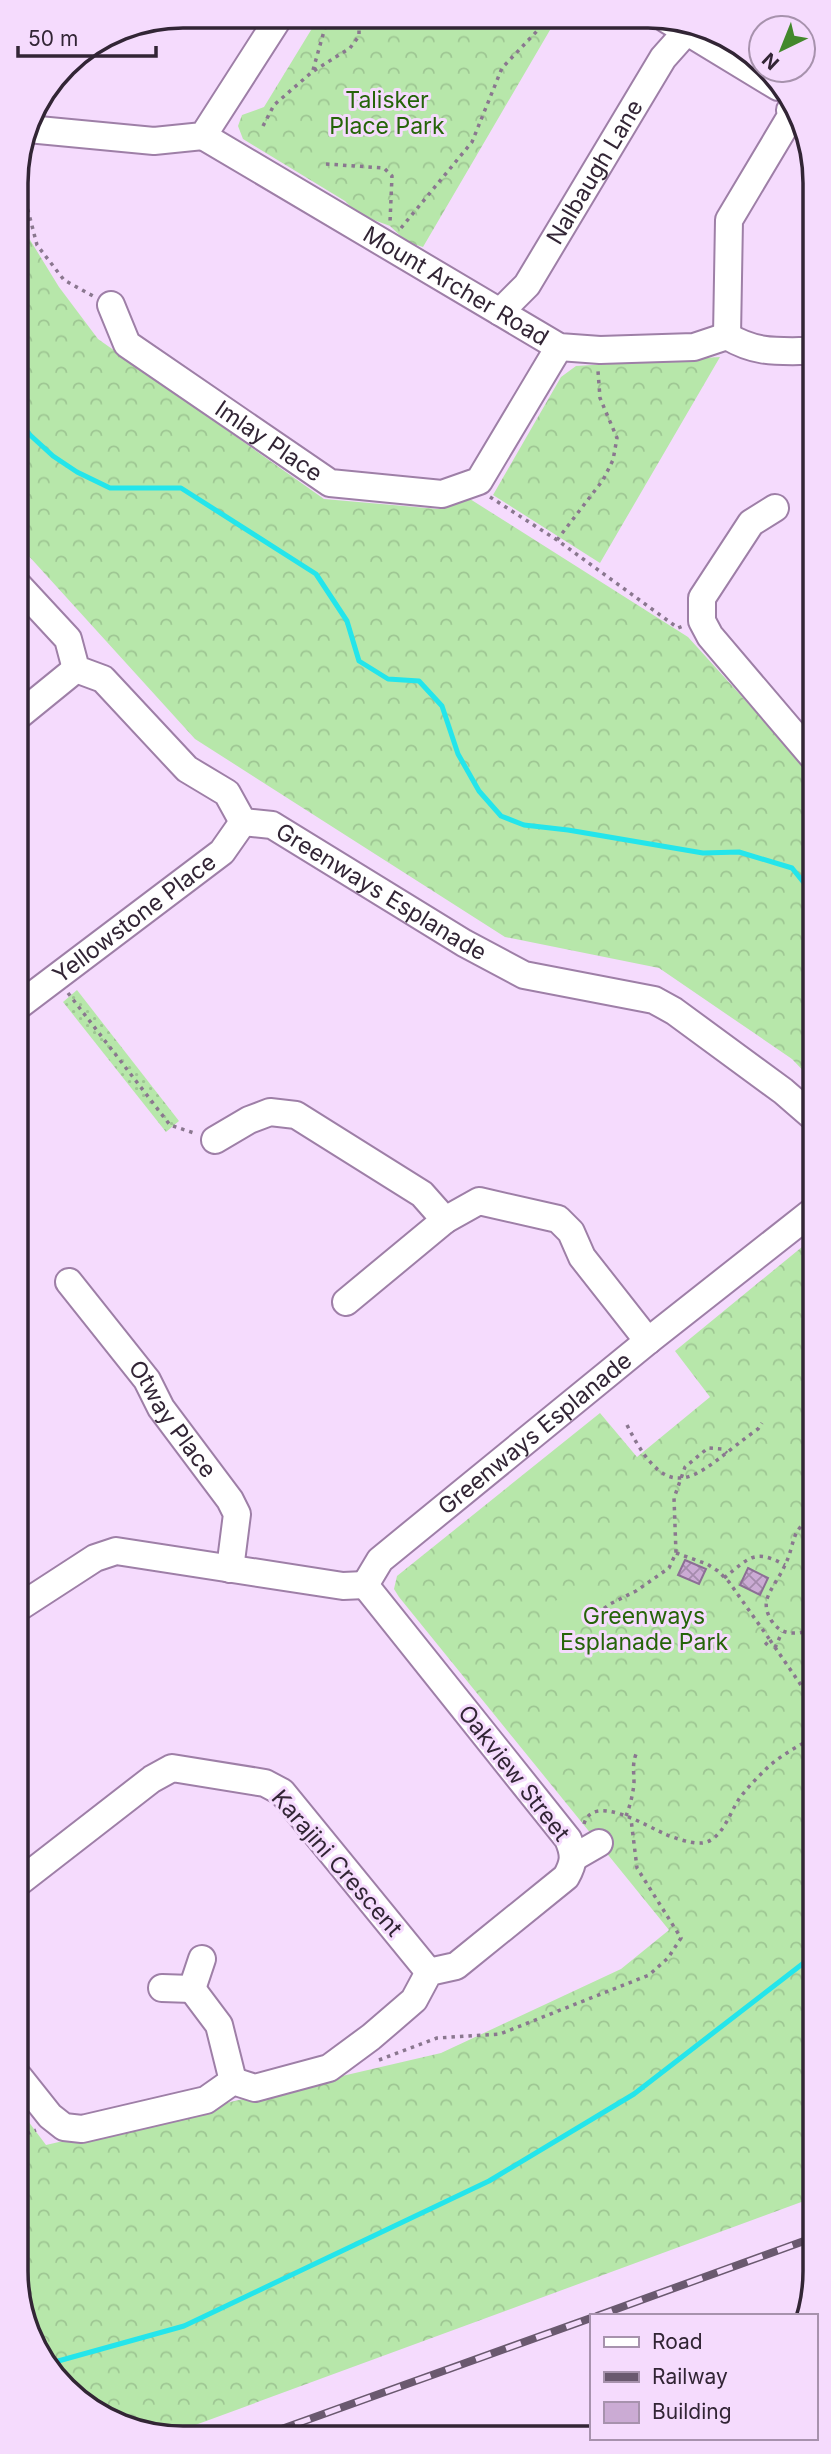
<svg xmlns="http://www.w3.org/2000/svg" width="831" height="2454" font-family="Inter,sans-serif">
<defs>
<pattern id="grass-dots" width="8" height="8" patternUnits="userSpaceOnUse" patternTransform="scale(1.75)"><rect width="8" height="8" fill="#b7e7aa"/><path d="M2 2h.1M6 6h.1" fill="none" stroke="#9ec693" stroke-width="1.8" stroke-linecap="round"/></pattern>
<pattern id="forest-crowns" width="20" height="18" patternUnits="userSpaceOnUse" patternTransform="scale(1.75)"><rect width="20" height="18" fill="#b7e7aa"/><path d="M2 6a3 3 0 1 1 6 0M12 15a3 3 0 1 1 6 0" fill="none" stroke="#9ec693"/></pattern>
<pattern id="building-cross-hatch" width="8" height="8" patternUnits="userSpaceOnUse" patternTransform="scale(1.75)"><rect width="8" height="8" fill="#cbabd4"/><path d="M0 0l8 8M0 8l8-8" fill="none" stroke="#a58bad"/></pattern>
</defs>
<rect width="100%" height="100%" fill="#f5dbfd"/>
<path fill="url(#grass-dots)" d="M77,990l102,131 -13,11 -103,-130z"/>
<path fill="url(#forest-crowns)" d="M319,17l238,1 -134,229 -16,-5 -17,-16 -32,-12 -13,-13 -102,-62 -5,-13 4,-11 22,-8z
M20,159h4l-5,63 40,65 39,52 226,160 114,10 32,-10 218,138 125,138v306l-21,-22 -133,-91 -154,-31 -310,-198 -178,-196 -1,-371z
M720,357l-120,206 -107,-68 68,-118 15,-11z
M813,1238l2,959 -647,238h-17l-86,-45 -46,-86v-195l27,36 395,-92 180,-84 48,-39 -270,-333 -5,-8 3,-13 203,-163 37,44 73,-60 -35,-46z"/>
<path fill="#b7e7aa" d="M586,1577l21,25 -43,34 -20,-26z"/>
<g fill="none" stroke-linecap="round" stroke-linejoin="round">
<path stroke="#24e5eb" stroke-width="5" d="M16,415l13,19 24,22 24,16 33,16h71l135,86 31,47 12,40 29,18 31,2 23,25 16,48 21,37 22,25 23,9 44,5 135,23 36,-1 53,16 21,26
M51,2363l133,-37 305,-145 145,-87 180,-139"/>
</g>
<path fill="url(#building-cross-hatch)" stroke="#8c6e95" stroke-width="2" d="M685,1560l21,9 -7,15 -21,-9z
M748,1568l20,10 -8,17 -20,-10z"/>
<g fill="none" stroke-linecap="round" stroke-linejoin="round">
<g stroke="#9e7fa7" stroke-width="30">
<g id="minor">
<path d="M666,19l112,68"/>
<path d="M28,129l126,12 49,-5 77,-120"/>
<path id="s1" d="M203,136l356,211 41,3 94,-3 33,-11c30,18 51,15 85,15"/>
<path id="s2" d="M111,305l16,39 203,139 112,11 37,-13 80,-134"/>
<path id="s3" d="M500,312l27,-27 136,-227 24,-27"/>
<path d="M727,336l2,-116 62,-104 -1,-6"/>
<path d="M775,508l-24,15 -49,75v23l8,15 103,121"/>
<path id="s4" d="M17,584l51,55 8,30 27,10 84,90 40,24 16,29 29,3 192,118 60,32 130,25 20,11 109,80 30,26"/>
<path d="M17,717l59,-48"/>
<path id="s5" d="M17,1007l205,-155 21,-30"/>
<path d="M215,1140l34,-20 21,-8 26,3 126,79 23,26"/>
<path id="s6" d="M69,1282l78,98 14,28 69,92 7,14 -7,55"/>
<path d="M346,1302l99,-82 34,-19 79,18 13,13 11,25 66,84"/>
<path id="s7" d="M365,1585l15,-25 268,-219 165,-130"/>
<path d="M18,1608l77,-50 21,-7 227,35 22,-1"/>
<path d="M573,1858l26,-15"/>
<path d="M18,1883l134,-104 20,-11 93,15 17,9 147,180"/>
<path d="M162,1988l30,1 10,-30"/>
<path d="M192,1989l27,36 14,56"/>
<path d="M19,2077l31,39 14,11 18,2 124,-29 27,-19 22,7 74,-20 42,-31 43,-37 15,-28 27,-6 110,-89c8,-14 9,-22 2,-38l-203,-254"/>
</g>
</g>
<path stroke="#8a778f" stroke-width="3.5" stroke-dasharray="3.5 5" stroke-linecap="butt" d="M313,70l15,-53
M263,126l11,-21 38,-33 38,-24 9,-12v-19
M326,164l58,4 8,8 -2,46
M17,168l20,77 27,35 29,16
M401,228l71,-86 30,-74 35,-37 1,-13
M490,497l67,43 121,88 5,-2
M557,540l46,-60 10,-20 4,-22 -17,-40 -2,-27
M68,993l102,132 27,9
M627,1425c46,92 72,45 131,4l4,-6
M814,1516c-25,15 -18,27 -29,49 -5,12 -14,22 -18,34 -2,7 0,14 4,21 11,17 25,14 43,10
M676,1553l31,11 11,7 11,11 41,58 -8,8
M724,1578c25,-20 30,-30 61,-13
M591,1615l1,2 18,-13 26,-13 33,-23 7,-15 -2,-55 11,-31 23,-19 14,1 5,4
M770,1640l44,64
M775,1648l7,-16
M626,1816c4,-10 7,-22 8,-33 0,-11 -2,-18 2,-29
M584,1824c9,-32 64,3 81,10 9,4 27,10 37,9 20,-2 28,-31 37,-44 7,-10 17,-20 26,-29 14,-14 32,-23 49,-33
M379,2060l58,-22 63,-4 149,-59 19,-17 13,-20 -44,-70 -6,-49
M19,2137l17,-7"/>
<use href="#minor" stroke="#fff" stroke-width="26"/>
<g stroke="#6a596f" stroke-width="8">
<path id="rail" d="M597,2316l218,-79
M265,2435l326,-117"/>
</g>
<use href="#rail" stroke="#f5dbfd" stroke-width="5" stroke-dasharray="16" stroke-linecap="butt"/>
</g>
<g text-anchor="middle" dominant-baseline="central" stroke-width="6" stroke-linejoin="round" paint-order="stroke">
<g font-size="23" fill="#256409" stroke="#f5dbfd">
<text x="387" y="100">Talisker<tspan x="387" dy="26">Place Park</tspan></text>
<text x="644" y="1616">Greenways<tspan x="644" dy="26">Esplanade Park</tspan></text>
</g>
<g font-size="23" fill="#322535" stroke="#f5dbfd">
<text stroke="none"><textPath href="#s3" startOffset="170">Nalbaugh Lane</textPath></text>
<text stroke="none"><textPath href="#s1" startOffset="294">Mount Archer Road</textPath></text>
<text stroke="none"><textPath href="#s2" startOffset="214">Imlay Place</textPath></text>
<text stroke="none"><textPath href="#s4" startOffset="495">Greenways Esplanade</textPath></text>
<text stroke="none"><textPath href="#s5" startOffset="147">Yellowstone Place</textPath></text>
<text stroke="none"><textPath href="#s6" startOffset="172">Otway Place</textPath></text>
<text stroke="none"><textPath href="#s7" startOffset="229">Greenways Esplanade</textPath></text>
<text transform="translate(514 1773) rotate(52)">Oakview Street</text>
<text transform="translate(337 1863) rotate(49)">Karajini Crescent</text>
</g>
</g>
<path d="M0 0H831V2454H0ZM183 28H648A155 155 0 0 1 803 183V2271A155 155 0 0 1 648 2426H183A155 155 0 0 1 28 2271V183A155 155 0 0 1 183 28Z" fill="#f5dbfd" fill-rule="evenodd"/>
<path fill="none" stroke="#322535" stroke-width="3.5" d="M183 28H648A155 155 0 0 1 803 183V2271A155 155 0 0 1 648 2426H183A155 155 0 0 1 28 2271V183A155 155 0 0 1 183 28Z"/>
<rect x="590" y="2314" width="228" height="126" fill="#f5dbfd" stroke="#a792ad" stroke-width="2"/>
<rect x="604" y="2337" width="35" height="10" fill="#ffffff" stroke="#a792ad" stroke-width="2"/>
<text x="652" y="2349" font-size="21" fill="#322535">Road</text>
<rect x="604" y="2372" width="35" height="10" fill="#6a596f" stroke="#a792ad" stroke-width="2"/>
<text x="652" y="2384" font-size="21" fill="#322535">Railway</text>
<rect x="604" y="2402" width="35" height="21" fill="#cbabd4" stroke="#a792ad" stroke-width="2"/>
<text x="652" y="2419" font-size="21" fill="#322535">Building</text>
<g transform="translate(782 49) rotate(223)"><circle r="33" fill="#f5dbfd" stroke="#a792ad" stroke-width="2"/>
<path d="M0-5L12 26L0 18L-12 26Z" fill="#43882c"/>
<text y="-10" font-size="19" font-weight="bold" text-anchor="middle" fill="#322535">N</text>
</g>
<path d="M18 46v10h138v-10" fill="none" stroke="#322535" stroke-width="3.5"/>
<text x="28" y="46" font-size="21" fill="#322535" stroke="#f5dbfd" stroke-width="5" paint-order="stroke">50 m</text>
</svg>
